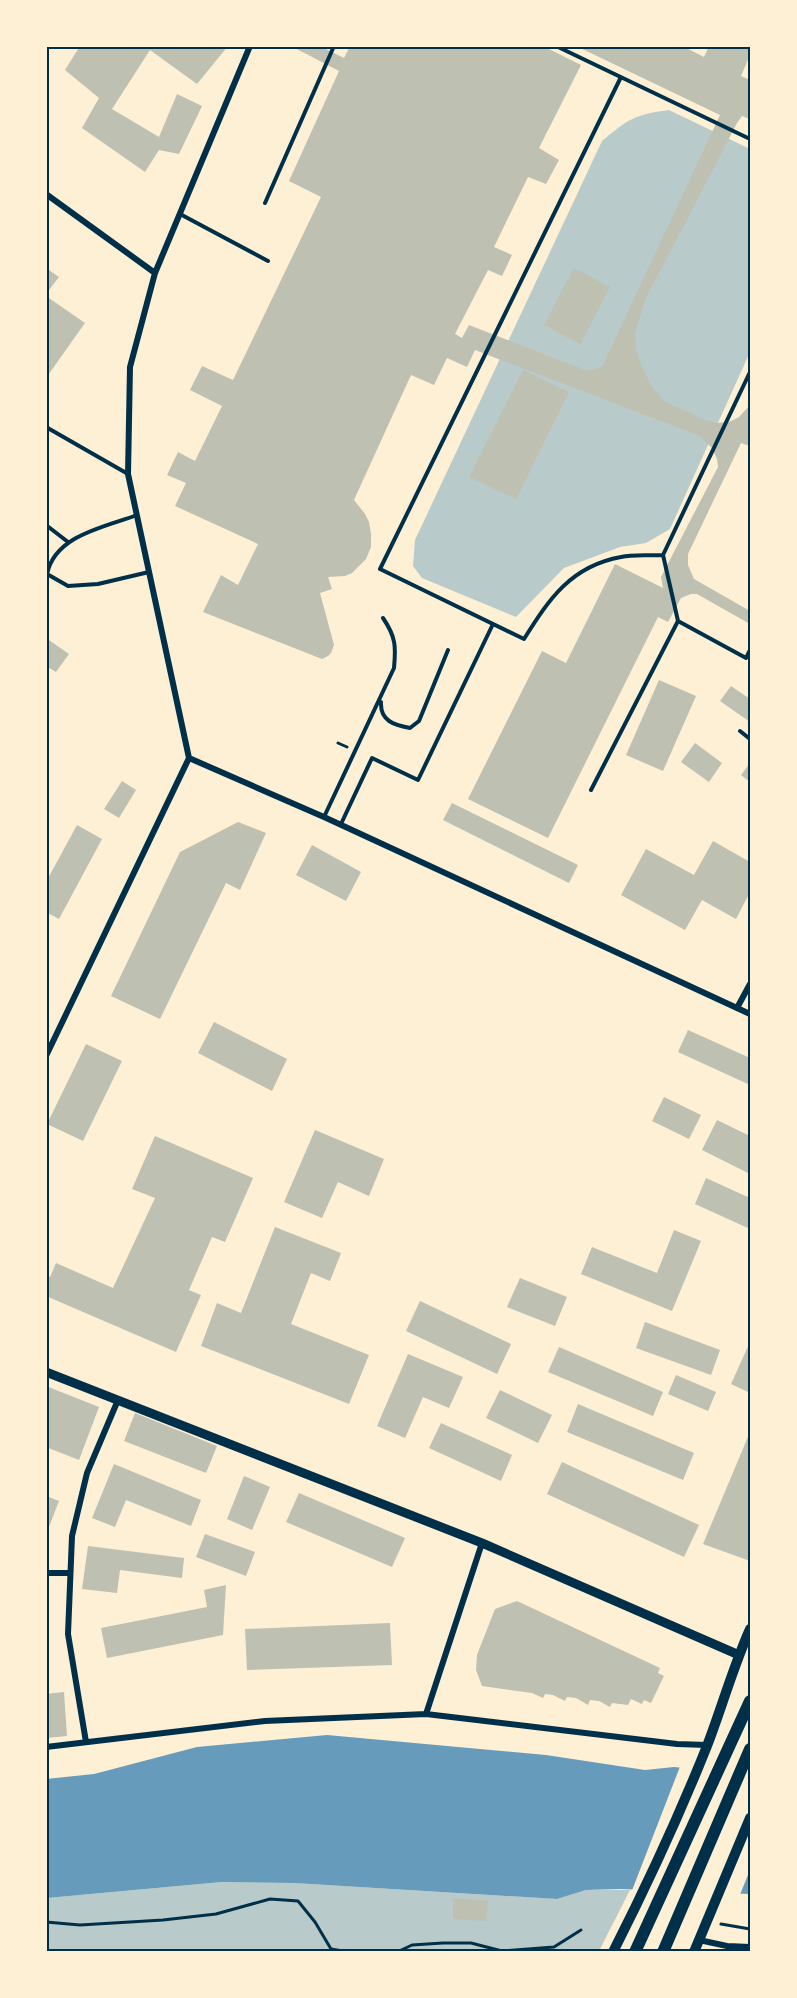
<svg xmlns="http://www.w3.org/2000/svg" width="797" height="1998" font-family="'Source Sans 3',sans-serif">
<rect width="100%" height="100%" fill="#fdf0d5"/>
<path fill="#b9caca" d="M669,110l81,39v203l-80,177 -24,14 -26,4 -56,21 -48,49 -94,-39 -9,-12 2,-26 187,-399c27,-22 31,-26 67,-31z
M222,1882l72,1 263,16 29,-9h44l-31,61 -552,1v-54z"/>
<path fill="#669bbc" d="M327,1735l219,20 99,15 29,-3 76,7v120l-130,-5 -34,1 -29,9 -263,-16 -72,-1 -175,16 -1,-119 48,-5 103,-27z"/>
<path fill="#fdf0d5" d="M681,1764l69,7v99l-11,27 -108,-4z"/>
<path fill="#bec0b2" d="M80,46h148l-31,38 -47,-34 -38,59 47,28 18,-43 25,12 -23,48 -20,-4 -14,22 -63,-44 17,-30 -34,-28z
M291,46h29l24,12 6,-12h84l5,3 1,-3h103l38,19 -42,83 20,12 -13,24 -18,-7 -34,70 18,8 -10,21 -14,-6 -33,64 7,4 7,-13 116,45h9l9,-5 117,-250 -144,-69h106l22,11 5,-11h41v9l-9,21 9,4v39l-8,-3 -5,7 -92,177 -10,33 1,17 6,17 10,20 12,14 41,19 11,3 13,-1 10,-5 11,-12v41l-9,-3 -53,111v11l6,14 56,32v13l-53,-30h-6l-10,4 -13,24 -10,-5 -110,221 -80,-39 74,-148 24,12 49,-99 48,24 -2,-11 57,-110 -1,-8 -5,-11 -12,-12 -225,-86 -8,17 -20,-9 -13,27 -23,-10 -57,125 11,14 4,8 2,12v13l-5,12 -14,14 -7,3 -17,1 4,12 -12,4 14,52 -3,8 -3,3 -6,3 -119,-47 18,-37 17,10 20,-41 -83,-38 11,-23 -19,-8 11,-23 17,9 27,-55 -32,-16 12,-24 31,14 88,-183 -32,-16 50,-110z
M46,268l13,9 -13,17z
M574,268l36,19 -30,57 -36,-19z
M46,296l39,27 -39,55z
M523,370l46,22 -53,107 -47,-22z
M46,638l23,16 -13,18 -10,-6z
M659,680l37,16 -33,75 -37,-16z
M731,686l19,13v23l-30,-21z
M695,743l27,20 -13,19 -28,-20z
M750,763v19l-9,-7z
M122,781l14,9 -17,28 -15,-9z
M452,803l126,62 -9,18 -126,-63z
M238,822l28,11 -26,57 -14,-7 -66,136 -49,-23 69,-144z
M77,825l25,14 -43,80 -13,-7v-30z
M713,841l37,21v30l-14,27 -34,-19 -17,30 -64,-35 25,-46 48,26z
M312,845l49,27 -15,29 -50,-26z
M214,1022l73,37 -15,32 -74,-38z
M688,1030l62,28v27l-72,-33z
M86,1044l36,17 -39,80 -36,-17z
M664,1097l37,18 -12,24 -37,-18z
M717,1120l33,16v38l-48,-24z
M315,1130l69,29 -15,37 -31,-14 -16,36 -38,-16z
M155,1136l98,42 -28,64 -13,-5 -23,53 12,5 -25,57 -130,-56v-21l4,2 6,-14 57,25 42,-90 -23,-9z
M706,1178l44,20v31l-55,-25z
M275,1227l66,26 -11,28 -19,-8 -20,51 78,31 -20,49 -148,-58 16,-43 24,10z
M674,1230l27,11 -29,70 -91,-37 11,-27 65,26z
M520,1278l47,19 -12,29 -48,-19z
M420,1301l91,43 -14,30 -91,-43z
M645,1322l75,28 -9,25 -75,-27z
M750,1342v51l-19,-9z
M559,1347l104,45 -10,24 -105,-44z
M408,1354l55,23 -14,31 -26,-11 -18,41 -28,-12z
M676,1375l40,17 -8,19 -40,-17z
M46,1386l53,21 -20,53 -33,-13z
M500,1390l52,25 -14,28 -52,-25z
M578,1404l116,49 -11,27 -116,-48z
M135,1413l82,33 -11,27 -82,-32z
M441,1423l71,32 -11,26 -72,-33z
M750,1432v129l-47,-17z
M562,1462l137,63 -15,32 -137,-63z
M114,1464l87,36 -10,26 -65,-26 -11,27 -23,-9z
M244,1476l26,11 -18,43 -25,-11z
M299,1493l106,45 -13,29 -106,-45z
M46,1496l13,5 -12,31h-1z
M205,1534l50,18 -9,24 -50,-19z
M88,1546l96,12 -2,20 -62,-8 -3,23 -35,-4z
M226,1585l-3,50 -116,23 -6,-30 106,-21 -3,-17z
M517,1601l143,67 -2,5 6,3 -13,27 -7,-3 -2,4 -11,-5 -3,6 -16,-2 -2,4 -11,-6 -9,-1 -2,5 -12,-7 -9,-1 -2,4 -12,-6 -8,-1 -2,4 -11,-5 -50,-7 -6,-16 1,-15 18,-46z
M390,1623l2,42 -145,5 -2,-41z
M64,1692l3,44 -21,2v-44z
M453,1898l35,3 -2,20 -33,-2z"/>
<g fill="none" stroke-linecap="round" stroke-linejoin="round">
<path stroke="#003049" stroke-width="3" d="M338,743l9,4
M46,1922l34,3 83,-5 53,-6 54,-15 28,2 17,21 16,27 18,3
M721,1924l29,5
M397,1952l15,-7 31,-2h28l31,8 52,-4 27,-17"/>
<path stroke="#003049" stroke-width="4" d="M556,46l194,93
M621,77l-241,492 144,70c25,-40 47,-73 97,-82 13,-3 28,-1 42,-2
M265,203l69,-157
M180,214l88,47
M46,427l82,47
M137,515c-32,12 -82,20 -90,59l21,12 30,-2 51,-12
M46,525l22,17
M678,621l68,37 4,-8
M381,702c-1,19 13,23 29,26l9,-7 29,-71
M740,731l10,8
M591,790l87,-169 -15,-66 87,-183
M324,817l70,-149c2,-21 2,-31 -11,-50
M341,824l31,-66 46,22 75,-156"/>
<path stroke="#003049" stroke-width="6" d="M46,194l109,79
M189,758l-61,-284 2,-107 25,-94 95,-227
M189,758l135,59 426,197
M737,1008l13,-24
M46,1056l143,-298
M46,1573h24
M426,1714l56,-171
M86,1742l-18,-108 4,-98 15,-63 31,-73
M46,1747l219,-26 161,-7 251,30 30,1
M699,1940l28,6 23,1"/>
<path stroke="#003049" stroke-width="9" d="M46,1372l436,171 257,112"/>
<path stroke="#003049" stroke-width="10" d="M613,1952c34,-67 66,-136 94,-206 15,-39 26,-79 43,-117
M694,1952l56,-134"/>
<path stroke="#003049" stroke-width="12" d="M635,1952l115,-251
M663,1952l87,-203"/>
</g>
<rect width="797" height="1998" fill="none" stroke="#fdf0d5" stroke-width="96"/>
<rect x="48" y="48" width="701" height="1902" fill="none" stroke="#003049" stroke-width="2"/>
</svg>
